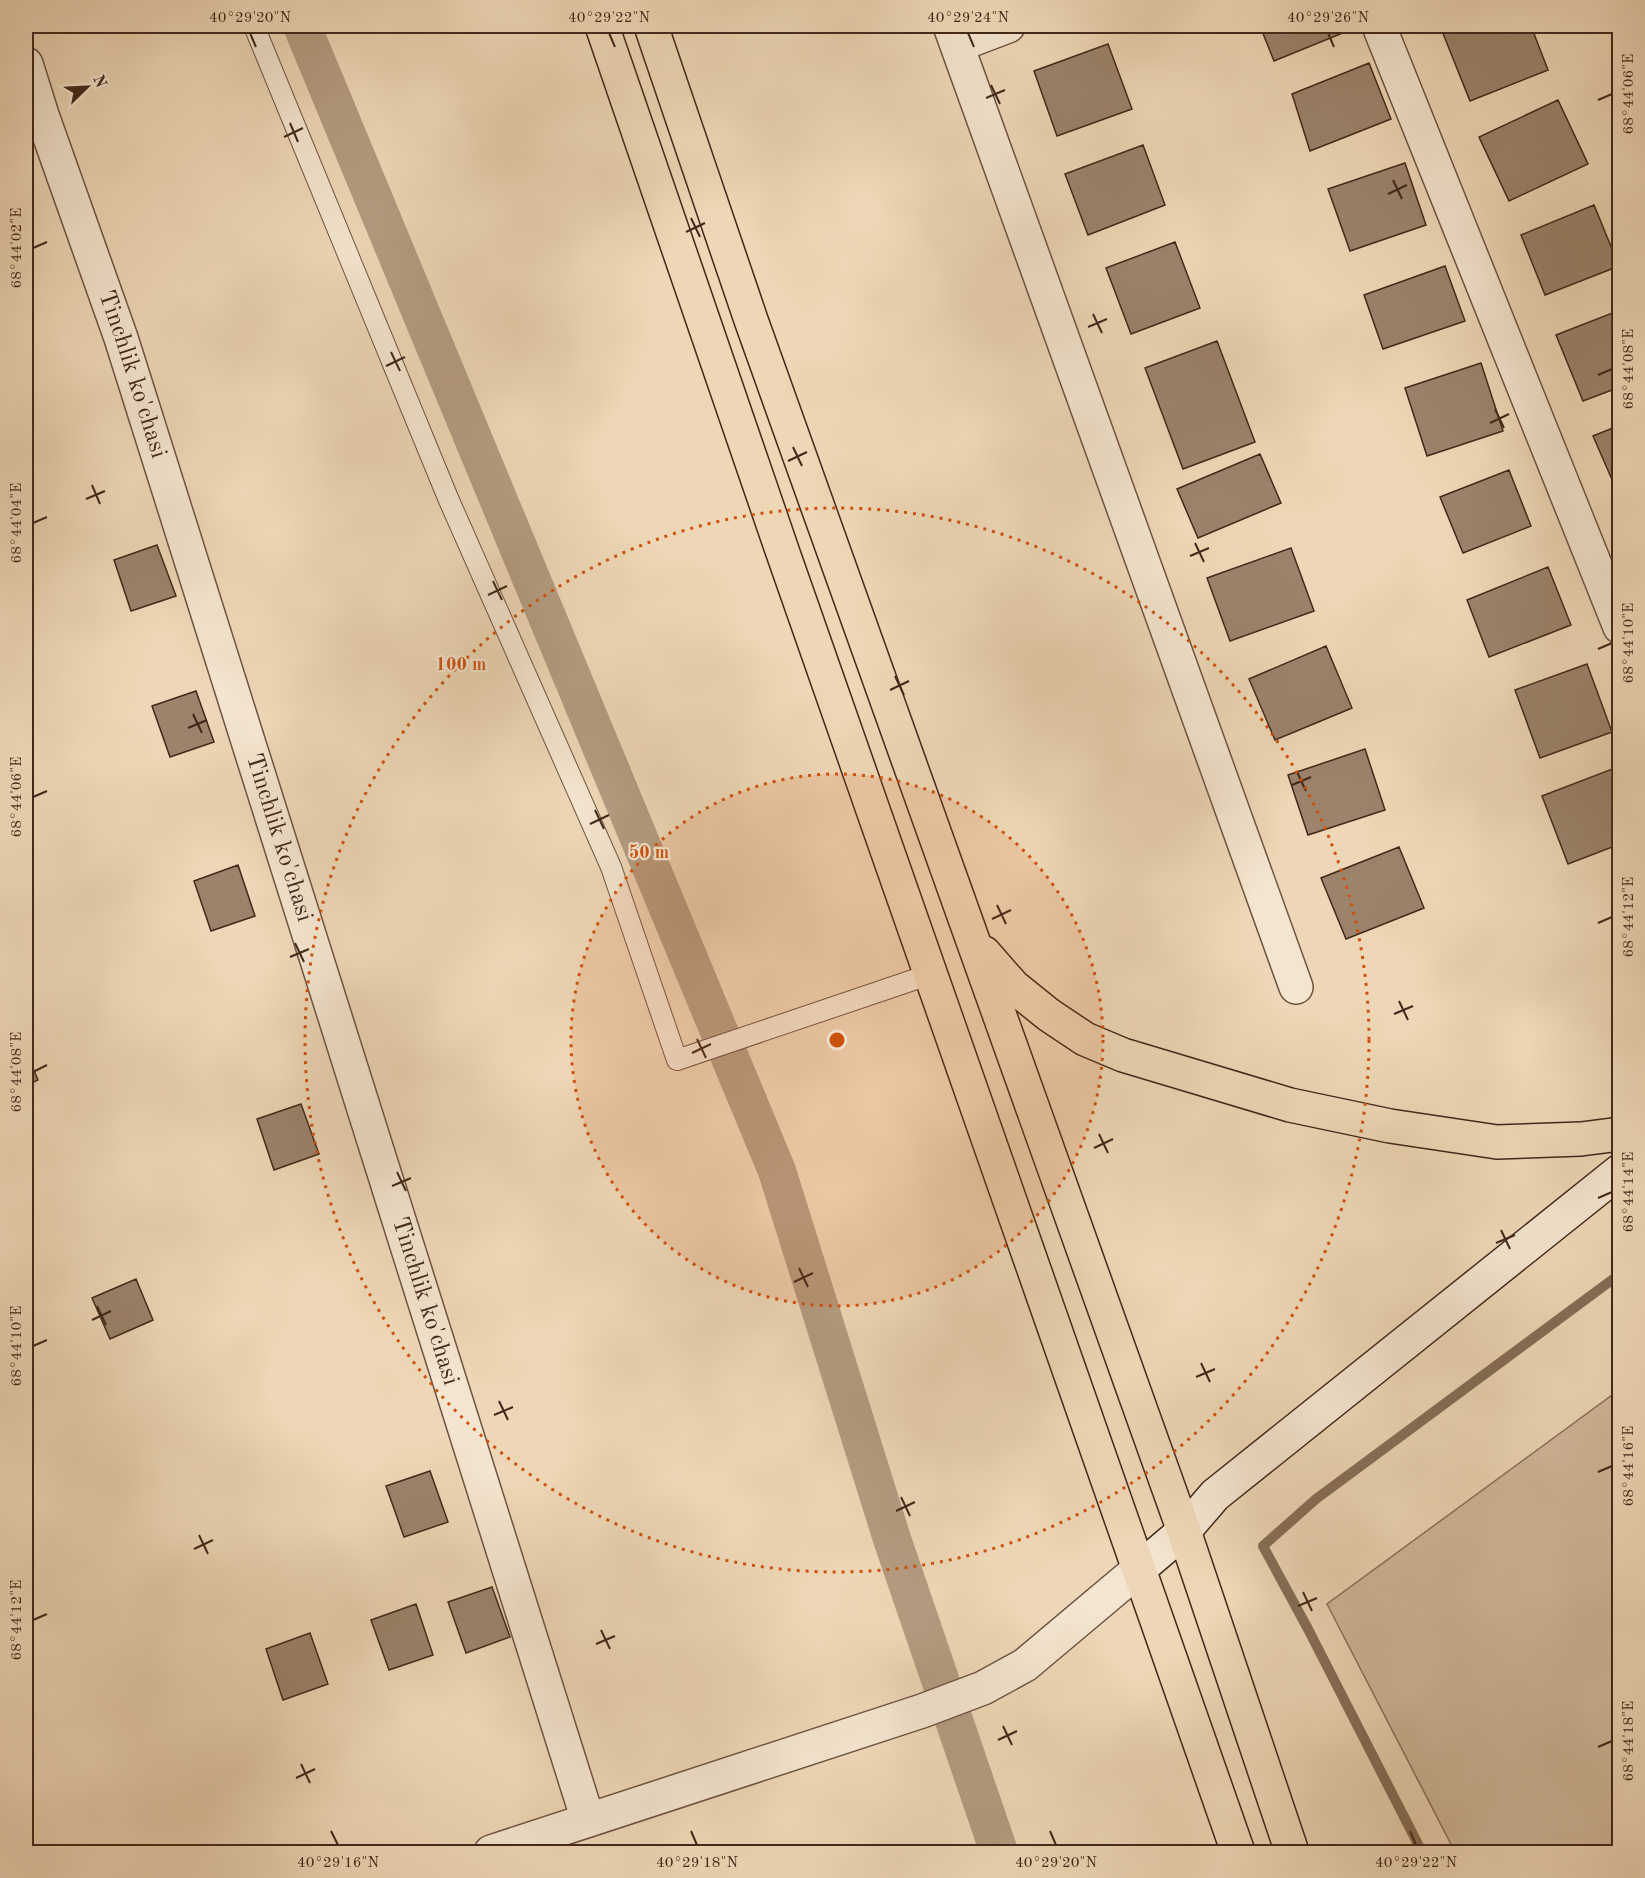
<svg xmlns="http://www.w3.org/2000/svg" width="1645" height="1878" font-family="'Old Standard TT',serif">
<rect width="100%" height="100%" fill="#eed7b6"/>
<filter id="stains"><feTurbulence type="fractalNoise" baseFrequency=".00333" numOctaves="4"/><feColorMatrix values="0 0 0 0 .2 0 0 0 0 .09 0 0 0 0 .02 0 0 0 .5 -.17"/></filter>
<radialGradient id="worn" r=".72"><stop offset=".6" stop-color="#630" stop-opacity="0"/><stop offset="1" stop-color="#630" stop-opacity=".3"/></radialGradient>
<path fill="#d1b99c" stroke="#8a705c" stroke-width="1.5" d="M1619,1390v462h-164l-128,-248z"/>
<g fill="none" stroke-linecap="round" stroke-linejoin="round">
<path stroke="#866e58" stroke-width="10" d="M1422,1852l-114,-223 -45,-83 53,-47 304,-225"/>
<path stroke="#b49c81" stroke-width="38" d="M302,26l475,1145 115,368 107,313"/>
</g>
<path fill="#9b836c" stroke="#42281b" stroke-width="1.5" d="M1260,26h95v2l-81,33z
M1456,26h75l17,44 -78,31 -28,-70z
M1108,44l24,65 -75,27 -23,-65z
M1369,63l22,56 -81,32 -18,-57z
M1558,100l30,64 -79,37 -30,-64z
M1143,145l22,60 -77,30 -23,-61z
M1405,163l21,62 -76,26 -22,-62z
M1594,205l25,61 -74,29 -24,-60z
M1175,242l25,66 -69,26 -25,-66z
M1445,266l20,55 -82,28 -19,-54z
M1620,310v77l-37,14 -27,-66z
M1217,341l38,101 -72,27 -38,-101z
M1481,363l22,68 -76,25 -22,-68z
M1620,425v73l-27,-62z
M1260,454l21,49 -83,35 -21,-49z
M1509,470l22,56 -68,27 -23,-56z
M157,545l19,51 -45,15 -17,-51z
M1291,548l23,63 -84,30 -23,-63z
M1548,567l23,58 -82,32 -22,-57z
M1326,646l26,62 -77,32 -26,-61z
M1587,664l25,68 -72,26 -25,-68z
M196,691l18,51 -44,15 -18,-51z
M1365,749l20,61 -77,25 -20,-60z
M1620,766v78l-52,20 -26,-68z
M1399,847l25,61 -78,31 -25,-61z
M238,865l17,51 -44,15 -17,-50z
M26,1052l12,28 -12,6z
M301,1104l18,50 -45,16 -17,-51z
M136,1279l17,41 -43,19 -18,-41z
M430,1471l18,51 -44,15 -18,-51z
M492,1587l18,50 -44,16 -18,-51z
M416,1604l17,51 -44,15 -18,-50z
M310,1633l18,51 -45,16 -17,-51z"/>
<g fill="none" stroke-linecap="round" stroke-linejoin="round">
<g stroke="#6d5442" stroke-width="22">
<path id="lane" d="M254,26l194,472 163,369 66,193 254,-86"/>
</g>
<g stroke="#6d5442" stroke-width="36">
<g id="street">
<path d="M950,26l346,961"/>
<path d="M1379,26l241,601"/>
<path d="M958,45l50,-19"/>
<path id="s1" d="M26,64l16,51 79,223 467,1482"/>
<path d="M491,1852l431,-141 61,-23 42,-23 113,-95"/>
</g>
</g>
<g stroke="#42281b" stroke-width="36">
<path id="secondary" d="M1138,1570l46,-39 31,-36 405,-324"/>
</g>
<g stroke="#42281b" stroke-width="36">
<path id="primary" d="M602,26l181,527 455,1299
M651,26l100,294 433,1211 108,321
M984,953l29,33 36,29 36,24 38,16 167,50 100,21 107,16 84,-3 39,-5"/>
</g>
<use href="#lane" stroke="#f4e5d0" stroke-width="20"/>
<use href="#street" stroke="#f4e5d0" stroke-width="33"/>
<use href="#secondary" stroke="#f4e5d0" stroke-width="33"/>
<use href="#primary" stroke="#eed7b6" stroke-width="33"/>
</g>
<path fill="none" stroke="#42281b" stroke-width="2" d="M250,33l6,14M609,33l6,14M968,33l6,14M1328,33l6,14M991,85l9,19M986,98l19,-8M1598,100l14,-6M290,123l8,19M284,137l19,-9M1393,180l9,19M1388,194l19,-9M691,218l9,19M686,232l19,-9M33,248l14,-6M1093,314l9,19M1088,327l19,-8M391,352l9,19M386,366l19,-9M1598,375l14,-6M1495,409l9,19M1490,423l19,-9M793,447l9,19M788,461l19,-9M92,485l8,19M86,499l19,-8M33,523l14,-6M1195,543l9,19M1190,556l19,-8M493,581l9,19M488,595l19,-9M1598,649l14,-6M895,676l9,19M890,690l19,-9M193,714l9,19M188,728l19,-8M1297,772l9,19M1292,785l19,-8M33,797l14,-6M595,810l9,19M590,824l19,-9M997,905l9,19M992,919l19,-9M1598,923l14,-6M295,943l9,19M290,957l19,-8M1399,1001l9,19M1394,1014l19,-8M697,1039l9,19M692,1053l19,-9M33,1072l14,-7M1099,1134l9,19M1094,1148l19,-9M397,1172l9,19M392,1186l19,-8M1598,1198l14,-6M1501,1230l9,19M1496,1243l19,-8M799,1268l9,19M794,1282l19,-9M97,1306l9,19M92,1320l19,-9M33,1346l14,-6M1201,1363l9,19M1196,1377l19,-8M499,1401l9,19M494,1415l19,-8M1598,1472l14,-6M901,1497l9,19M896,1511l19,-9M199,1535l9,19M194,1549l19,-9M1303,1592l9,19M1298,1606l19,-8M33,1620l14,-6M601,1630l9,19M596,1644l19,-8M1003,1726l9,19M998,1740l19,-9M1598,1747l14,-6M301,1764l9,19M296,1778l19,-9M331,1831l7,14M691,1831l6,14M1050,1831l6,14M1410,1831l6,14"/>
<circle cx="837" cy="1040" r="266" fill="#cf520e" fill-opacity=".12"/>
<g fill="none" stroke="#cf520e" stroke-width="3" stroke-dasharray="3 6">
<circle cx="837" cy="1040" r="266"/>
<circle cx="837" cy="1040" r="532"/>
</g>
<g text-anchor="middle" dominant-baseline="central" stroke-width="4.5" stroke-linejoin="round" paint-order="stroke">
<g font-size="24" fill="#42281b" stroke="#f4e5d0">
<text stroke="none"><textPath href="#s1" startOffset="328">Tinchlik ko'chasi</textPath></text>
<text stroke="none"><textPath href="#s1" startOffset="814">Tinchlik ko'chasi</textPath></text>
<text stroke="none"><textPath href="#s1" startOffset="1300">Tinchlik ko'chasi</textPath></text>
</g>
</g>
<circle cx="837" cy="1040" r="9" fill="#cf520e" stroke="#f4e5d0" stroke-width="3"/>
<g font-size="18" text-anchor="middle" font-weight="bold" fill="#cf520e" stroke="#f4e5d0" stroke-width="4.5" stroke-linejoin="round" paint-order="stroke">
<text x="461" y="670">100 m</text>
<text x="649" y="858">50 m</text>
</g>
<rect width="1645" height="1878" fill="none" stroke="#eed7b6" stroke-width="66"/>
<g transform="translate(87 87) rotate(66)" stroke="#f4e5d0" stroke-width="4.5" paint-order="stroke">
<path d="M0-4.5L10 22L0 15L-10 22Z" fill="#42281b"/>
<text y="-9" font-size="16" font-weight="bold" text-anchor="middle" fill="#42281b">N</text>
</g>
<rect x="33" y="33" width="1579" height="1812" fill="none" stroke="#42281b" stroke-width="2"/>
<g font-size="15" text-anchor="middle" fill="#42281b">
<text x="250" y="22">40°29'20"N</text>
<text x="609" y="22">40°29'22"N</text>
<text x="968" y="22">40°29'24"N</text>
<text x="1328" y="22">40°29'26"N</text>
<text transform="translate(1628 94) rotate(-90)" y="5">68°44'06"E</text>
<text transform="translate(16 248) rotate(-90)" y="5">68°44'02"E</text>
<text transform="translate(1628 369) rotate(-90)" y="5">68°44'08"E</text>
<text transform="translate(16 523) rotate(-90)" y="5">68°44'04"E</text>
<text transform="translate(1628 643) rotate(-90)" y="5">68°44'10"E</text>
<text transform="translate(16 797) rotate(-90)" y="5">68°44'06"E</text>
<text transform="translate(1628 917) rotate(-90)" y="5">68°44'12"E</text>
<text transform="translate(16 1072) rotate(-90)" y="5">68°44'08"E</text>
<text transform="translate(1628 1192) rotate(-90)" y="5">68°44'14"E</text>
<text transform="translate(16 1346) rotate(-90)" y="5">68°44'10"E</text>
<text transform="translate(1628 1466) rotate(-90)" y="5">68°44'16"E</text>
<text transform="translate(16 1620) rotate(-90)" y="5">68°44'12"E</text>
<text transform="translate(1628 1741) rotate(-90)" y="5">68°44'18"E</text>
<text x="338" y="1867">40°29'16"N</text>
<text x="697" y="1867">40°29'18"N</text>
<text x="1056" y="1867">40°29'20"N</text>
<text x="1416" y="1867">40°29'22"N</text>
</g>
<rect width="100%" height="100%" filter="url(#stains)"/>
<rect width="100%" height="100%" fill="url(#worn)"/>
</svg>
